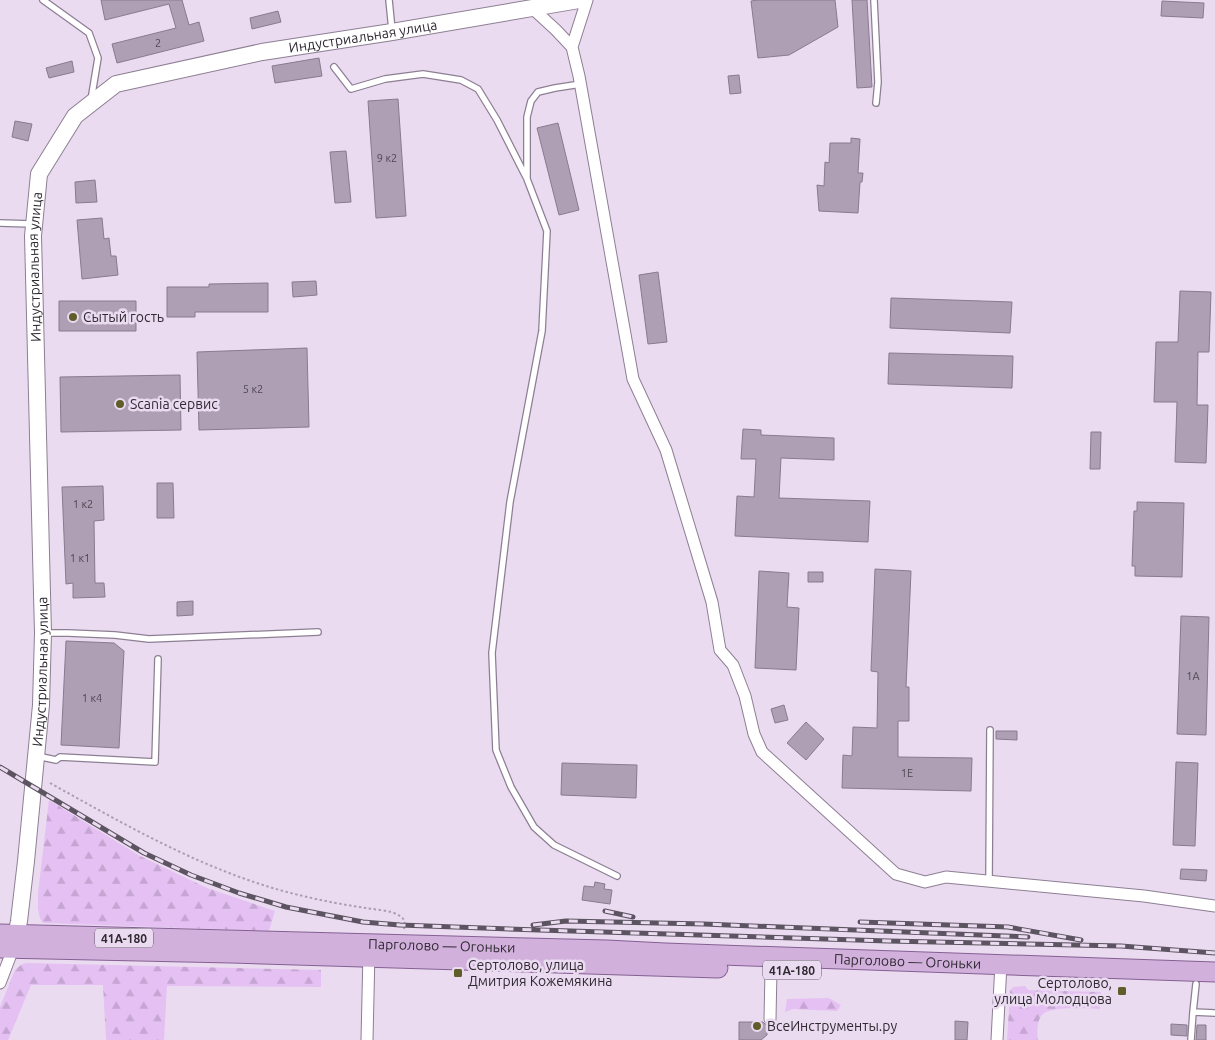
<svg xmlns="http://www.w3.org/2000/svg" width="1215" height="1040" font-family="Ubuntu,sans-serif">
<defs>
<pattern id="forest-firs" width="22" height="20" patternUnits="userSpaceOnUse" patternTransform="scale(1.25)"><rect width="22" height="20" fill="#e5c0f3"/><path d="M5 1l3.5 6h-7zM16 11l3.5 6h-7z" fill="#c5a5d1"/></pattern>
</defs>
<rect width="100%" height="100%" fill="#ebdbf1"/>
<path fill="url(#forest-firs)" d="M49,800l91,56 67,32 68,23 -6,20 -226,-8 -3,-5 -2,-9v-16z
M27,963l294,7v17l-154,-1 -3,54h-58l-3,-55h-72l-23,55h-8v-33l15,-37 7,-6z
M1025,986l3,4 73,2 -1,17c-13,0 -51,-4 -59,7 -4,6 -4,17 -3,24h-31l3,-49 3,-4z
M829,998l12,7 -4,6 -44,-2 -8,3 2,-13z"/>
<path fill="#ae9fb4" stroke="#897a8e" d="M101,0h81l7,25 10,-3 5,19 -87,22 -5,-19 64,-16 -7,-24 -64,16z
M758,0h77l3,27 -49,28 -31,3 -7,-57z
M852,0h15l5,87 -15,1z
M1162,1l42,2 -1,15 -42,-2z
M278,11l3,11 -29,7 -2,-11z
M319,58l3,18 -47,7 -3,-17z
M72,61l2,11 -25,6 -3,-10z
M739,75l2,18 -11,1 -2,-18z
M398,99l8,117 -30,2 -8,-117z
M15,121l17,3 -4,17 -16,-4z
M558,123l21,87 -20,5 -22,-87z
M851,138l9,1 -2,34h5l-1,9h-2l-2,31 -39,-2 -2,-26 7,1 1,-24 4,1 1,-20h21z
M346,151l5,51 -16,1 -5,-51z
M95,180l2,22 -21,1 -1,-21z
M102,218l2,21 5,-1 2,18h5l2,19 -36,4 -5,-59z
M658,272l9,70 -19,2 -9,-69z
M316,281l1,14 -24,2 -1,-15z
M268,283v29h-73v5h-28v-30h42v-3z
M1180,291l31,1 -2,60h-11l-1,53h11l-2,58 -31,-1 2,-60h-23l2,-60h22z
M891,298l121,4 -2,31 -120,-5z
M59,301h77v30h-77z
M307,348l2,79 -110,3 -2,-78z
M889,353l124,3 -1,32 -124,-4z
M180,375l1,55 -120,2 -1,-55z
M743,429l18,1v5l73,3v22l-53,-2 -2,40 91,3 -2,41 -133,-6 2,-40 17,1 2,-38h-15z
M1091,432h10l-1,37h-10z
M157,483h16l1,35h-17z
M103,486l1,34 -10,1 1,62h9l1,14 -32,1v-15l-7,1 -4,-97z
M1137,502l47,1 -2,74 -47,-1v-10h-3l2,-55h3z
M875,569l36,2 -5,116h3v34h-11v36l74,1 -1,33 -129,-3 1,-33 9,1 1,-29 24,1 1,-56 -7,-1z
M759,571l30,2 -2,34 12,1 -3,62 -41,-2z
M808,572h15v10h-15z
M193,601v14l-16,1v-14z
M1181,616l28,1 -3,118 -29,-1z
M66,641l48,2 10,8 -5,97 -58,-3z
M784,705l4,15 -13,3 -4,-14z
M806,722l18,17 -18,21 -19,-17z
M996,731h21v9l-21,-1z
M1176,762l22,1 -3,83 -22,-1z
M562,763l75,2 -1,33 -75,-3z
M1181,869l26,1 -1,11 -26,-2z
M595,882l10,2 -1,5 8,1 -2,14 -28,-4 2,-14 10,1z
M955,1021l13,1 -1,18h-12z
M739,1022h24l4,4v9l-6,5h-22z
M1171,1024l16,1v11l-16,-1z
M1197,1025h9v15h-10z"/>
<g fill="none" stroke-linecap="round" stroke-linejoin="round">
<g stroke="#8d7f93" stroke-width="8">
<path id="lane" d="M43,0l46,33 9,25 -7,42
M389,0l3,30
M874,0l4,82 -2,21
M334,67l17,22 34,-10 38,-5 38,6 17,9 19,31 29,57
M581,84l-26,4 -17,4 -7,9 -4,16v62l20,52 -5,100 -32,171 -18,151 4,97 15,37 23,40 20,18 63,31
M0,223l32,1
M45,633h23l47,2 34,4 169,-7
M37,756l19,4 4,-3 95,5 3,-103
M989,882l1,-152
M1196,984l-3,28 22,1
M1191,1040l2,-28"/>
</g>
<g stroke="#8d7f93" stroke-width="13">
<path id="street" d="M587,0l-15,47 7,29 54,303 33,71 46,152 8,48 13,15 12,31 9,38 8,18 134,122 29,8 21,-5 198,19 71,10
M532,8l24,22 16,17
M0,983l13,-34
M770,1019l1,-49
M367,1040l2,-88
M997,1040l4,-76"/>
</g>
<g stroke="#8d7f93" stroke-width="18">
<g id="secondary">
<path id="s1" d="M14,946l5,-25 7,-60 15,-156 2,-72 -10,-397 6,-62 36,-58 41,-32 146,-32 130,-20 187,-32"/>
</g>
</g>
<g stroke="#846092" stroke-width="21">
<g id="primary">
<path id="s2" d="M0,934l607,16 58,3 550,19"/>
<path d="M0,948l231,5 487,15"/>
</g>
</g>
<path stroke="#ab9eb0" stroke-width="2" stroke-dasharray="2.5 2.5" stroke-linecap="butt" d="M50,783c81,45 162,92 253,113 21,5 42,9 63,12 11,2 25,2 34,8 5,3 5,7 4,13"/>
<use href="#lane" stroke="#fff" stroke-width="5.5"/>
<use href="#street" stroke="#fff" stroke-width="11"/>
<use href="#secondary" stroke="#fff" stroke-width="16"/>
<use href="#primary" stroke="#d1b1dc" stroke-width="19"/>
<g stroke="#5c5460" stroke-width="5">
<path id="rail" d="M0,767l144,86 47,22 48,18 47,14 77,15 37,3 139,5 349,11 233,5 94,7
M605,911l28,6
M860,922l148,5 73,13
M533,925l33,-4 138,3 324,13"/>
</g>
<use href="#rail" stroke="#ebdbf1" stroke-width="3" stroke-dasharray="9" stroke-linecap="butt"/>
</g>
<g fill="#5f5d29" stroke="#ebdbf1" stroke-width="2">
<circle cx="73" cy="317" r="5"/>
<circle cx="120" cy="404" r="5"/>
<rect x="453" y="968" width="10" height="10" rx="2.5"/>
<rect x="1117" y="986" width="10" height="10" rx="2.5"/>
<circle cx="757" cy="1026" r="5"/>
</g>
<g text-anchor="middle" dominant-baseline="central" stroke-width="5" stroke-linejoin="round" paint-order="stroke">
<g font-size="11" fill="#504753">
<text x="158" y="43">2</text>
<text x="387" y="158">9 к2</text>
<text x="253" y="389">5 к2</text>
<text x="83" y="504">1 к2</text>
<text x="80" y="558">1 к1</text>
<text x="1193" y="676">1А</text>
<text x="92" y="698">1 к4</text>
<text x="907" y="773">1Е</text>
</g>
<g fill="#ebdbf1" stroke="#685f6c" stroke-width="1">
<rect x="95" y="928.5" width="58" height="19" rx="4"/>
<rect x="763" y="960.5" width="58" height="19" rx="4"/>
</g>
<g font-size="12" font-weight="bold" fill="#302a33">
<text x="124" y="938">41А-180</text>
<text x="792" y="970">41А-180</text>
</g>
<g font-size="14" fill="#302a33" stroke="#ebdbf1">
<text stroke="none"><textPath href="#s1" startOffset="1146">Индустриальная улица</textPath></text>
<text stroke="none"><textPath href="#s1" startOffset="681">Индустриальная улица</textPath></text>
<text stroke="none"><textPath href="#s1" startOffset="276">Индустриальная улица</textPath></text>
<text stroke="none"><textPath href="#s2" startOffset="442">Парголово — Огоньки</textPath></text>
<text stroke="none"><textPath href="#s2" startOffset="908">Парголово — Огоньки</textPath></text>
</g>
<g font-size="14" fill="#302a33" stroke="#ebdbf1" text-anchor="start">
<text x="83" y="317">Сытый гость</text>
<text x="130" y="404">Scania сервис</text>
<text x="468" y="965">Сертолово, улица<tspan x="468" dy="16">Дмитрия Кожемякина</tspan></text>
<text x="1112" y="983" text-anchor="end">Сертолово,<tspan x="1112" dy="16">улица Молодцова</tspan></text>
<text x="767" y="1026">ВсеИнструменты.ру</text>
</g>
</g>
</svg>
